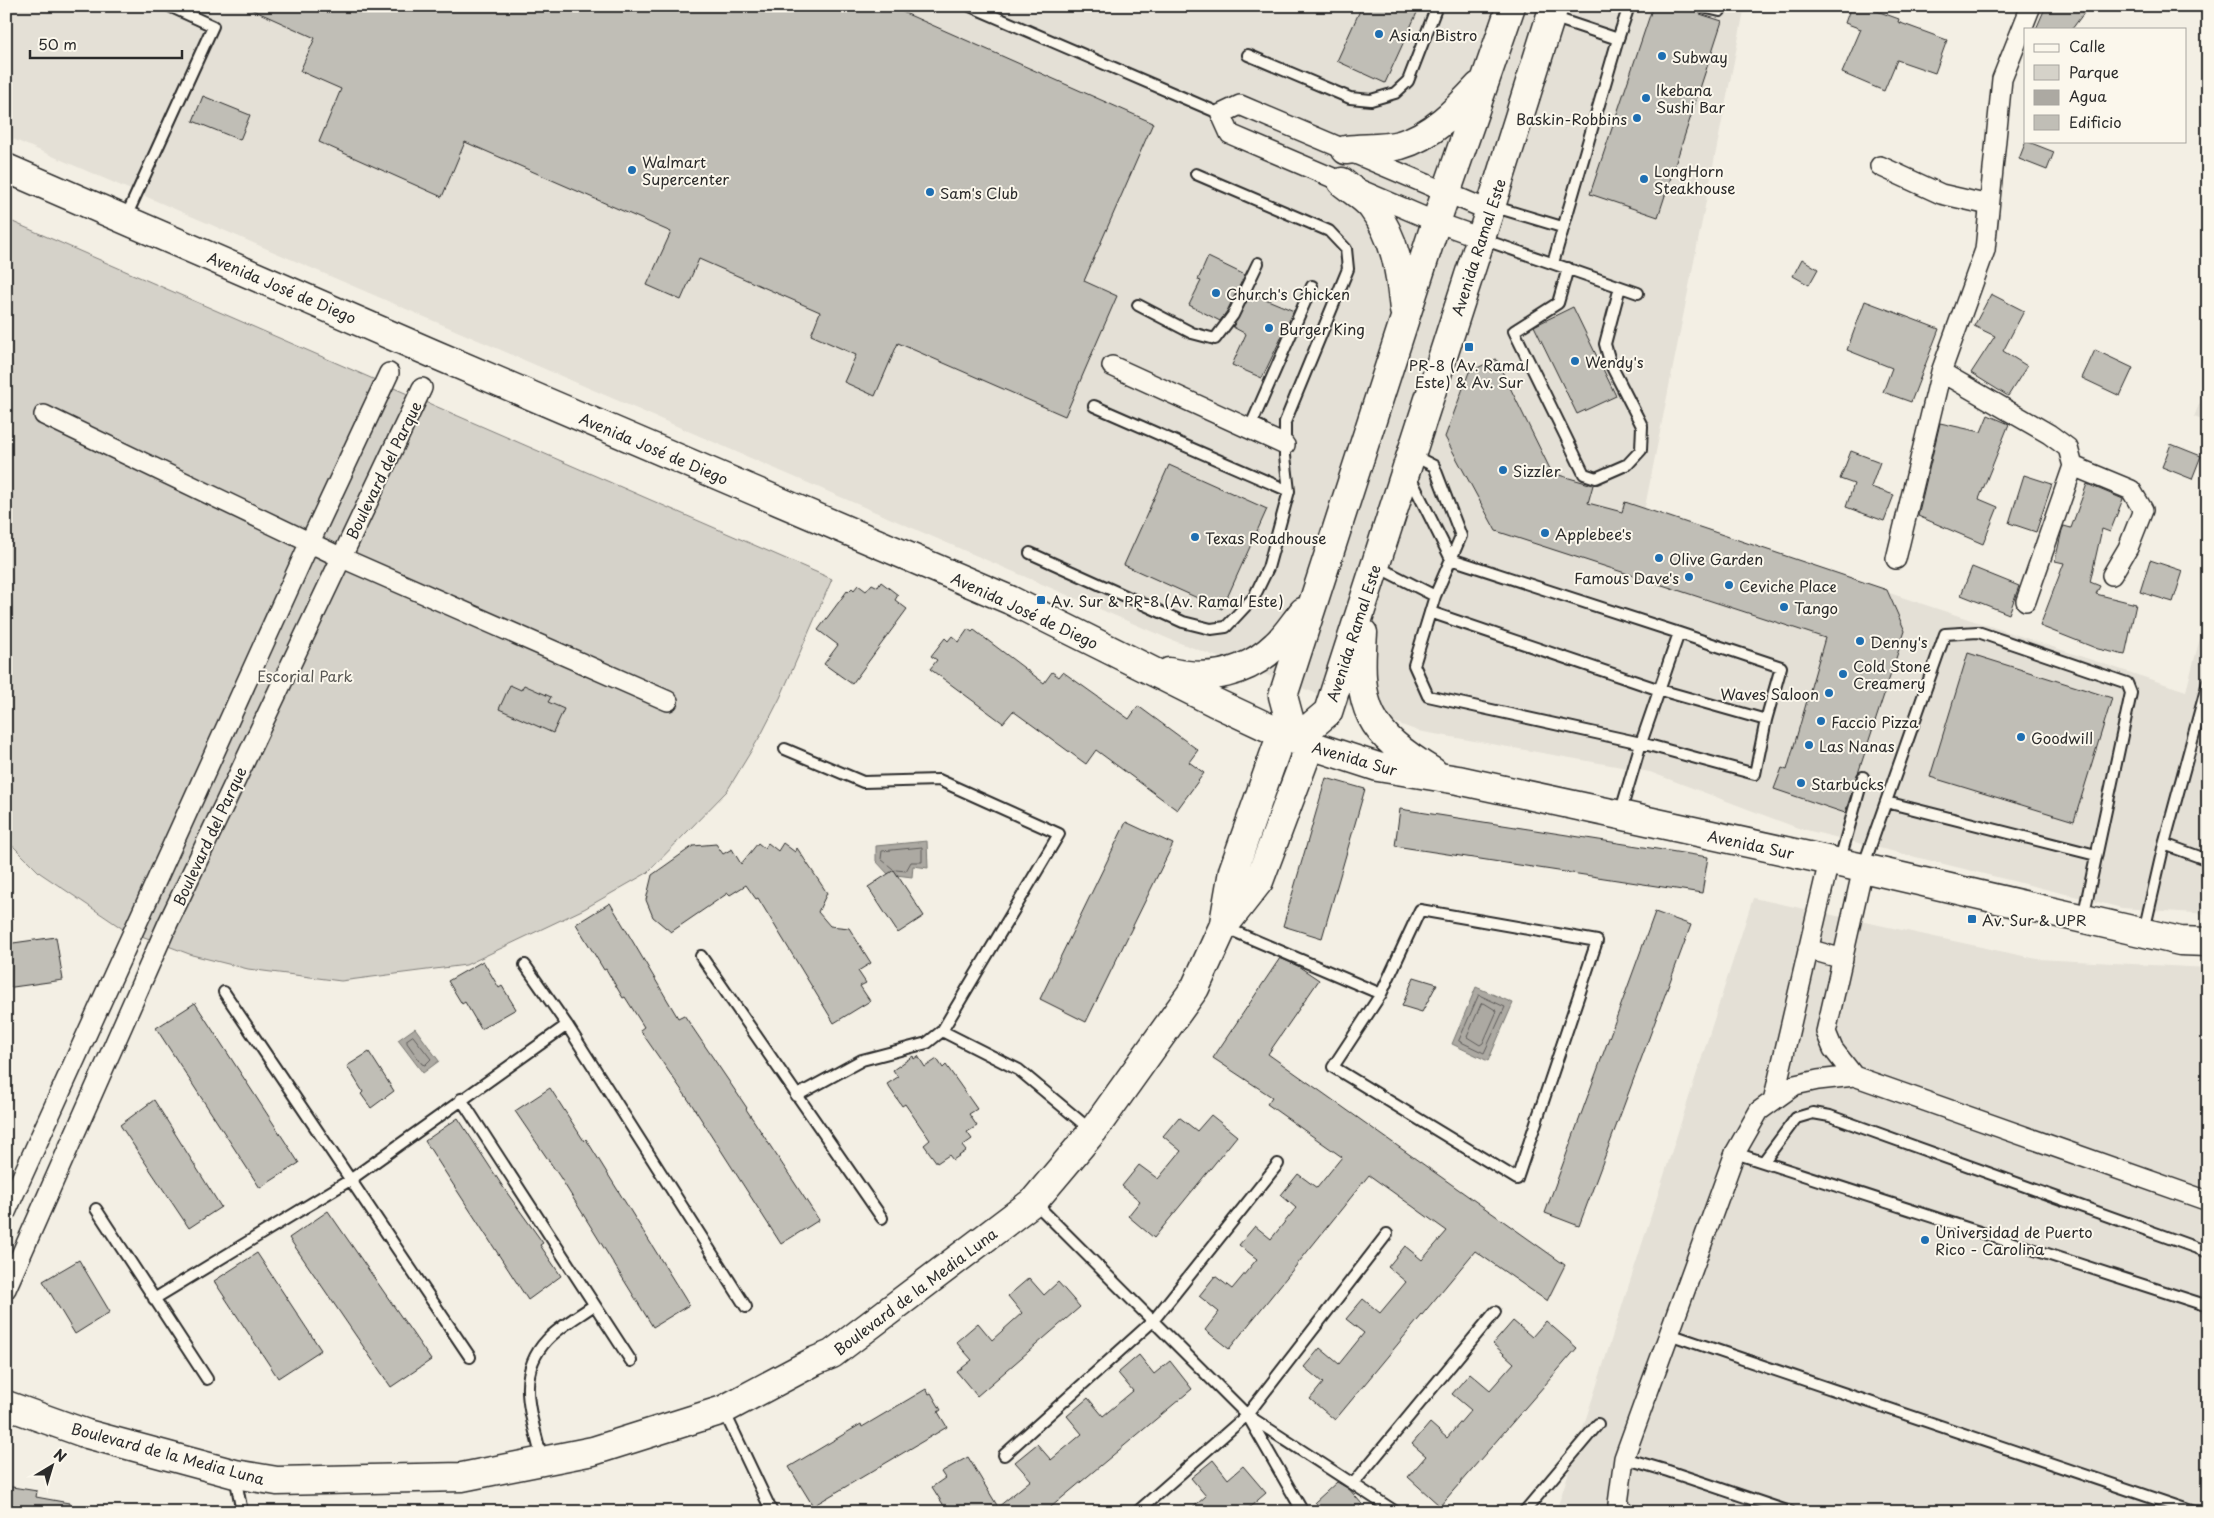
<svg xmlns="http://www.w3.org/2000/svg" width="2214" height="1518" font-family="'Playpen Sans',sans-serif">
<rect width="100%" height="100%" fill="#f3efe4"/>
<filter id="ink" filterUnits="userSpaceOnUse"><feTurbulence type="fractalNoise" baseFrequency=".02" numOctaves="2"/><feDisplacementMap in="SourceGraphic" scale="10" xChannelSelector="R" yChannelSelector="G"/><feConvolveMatrix kernelMatrix="1 2 1 2 8 2 1 2 1" color-interpolation-filters="sRGB"/></filter>
<g filter="url(#ink)">
<path fill="#e4e0d6" d="M6,6h1739l-101,506 542,179 22,-83v306l-86,-6 -324,-80 -148,-56 -232,-41 -249,-92 -1163,-503z
M2208,382v40l-14,-5z
M1753,898l284,61 171,9v544h-652z"/>
<path fill="#d5d2c9" stroke="#807e7a" d="M6,219l826,360 -52,119 -18,35 -35,58 -80,82 -63,36 -118,56 -125,16 -93,-12 -56,-14 -69,-26 -83,-56 -34,-34z"/>
<path fill="#aca9a2" stroke="#787772" d="M927,841l1,27 -15,-2 -1,11 -24,-3 -12,-13v-15z
M1476,987l37,16 -25,58 -36,-17z
M415,1028l24,33 -16,12 -25,-33z"/>
<g fill="none" stroke-linecap="round" stroke-linejoin="round">
<path stroke="#5f5d5b" stroke-width="1" d="M893,869l-12,-10 1,-8 40,-4v15h-11l-5,9 -10,-1
M1479,995l26,12 -21,46 -25,-12z
M1484,1003l13,8 -14,32 -3,2 -13,-8 14,-33z
M413,1036l18,23 -6,6 -3,-1 -15,-21v-3z"/>
</g>
<path fill="#c0beb6" stroke="#2b2b2b" d="M244,6h645l264,117 -69,158 33,15 -52,120 -167,-73 -23,53 -31,-14 12,-27 -45,-20 9,-23 -121,-53 -18,41 -34,-15 24,-53 -206,-90 -23,55 -123,-55 22,-53 -41,-18 15,-33z
M1362,6h58l-35,77 -48,-22z
M1653,6h43l4,8 22,7 -64,196 -68,-23z
M1851,6h12l36,13 -1,3 49,18 -12,33 -38,-13 -13,31 -42,-18 19,-44 -16,-6z
M2046,6h43l-17,23h-36z
M203,96l47,19 -10,25 -47,-19z
M2026,141l28,11 -7,18 -28,-11z
M1208,257l37,18 -18,36 -7,10 -31,-16 12,-24 -3,-1z
M1802,259l16,10 -9,16 -16,-9z
M1251,293l43,18 -32,67 -30,-13 14,-31 -13,-7z
M1991,294l33,17 -21,40 24,15 -19,30 -37,-23 24,-37 -21,-10z
M1865,301l74,28 -28,73 -28,-10 9,-24 -45,-18z
M1573,307l43,89 -39,18 -43,-88z
M2095,350l38,18 -13,28 -38,-18z
M1496,359l56,114 41,12 -5,18 34,9 3,-10 262,88 18,41 -60,182 -71,-24 8,-21 5,2 38,-132 -329,-107 -51,-94 24,-65z
M1988,415l21,9 -30,75 19,8 -15,37 -65,-28 22,-93 41,9z
M2171,444l30,12 -9,23 -30,-12z
M1851,451l29,11 -9,25 23,8 -10,26 -38,-14 8,-23 -14,-5z
M1169,465l98,44 -45,100 -98,-44z
M2024,475l28,9 -16,48 -27,-9z
M2087,484l36,15 -13,33 -8,-3 -12,53 10,4 -4,8 40,10 -11,51 -27,-6 -58,-23 24,-63 -9,-2 7,-31 2,-4 7,2z
M2150,560l33,11 -10,31 -33,-10z
M1972,567l47,19 -10,28 -48,-19z
M881,582l17,13 -3,5 12,9 -55,75 -28,-20 14,-19 -20,-15 29,-39 1,1 4,-4 2,2 4,-5 8,6 6,-7 6,3z
M968,629l4,3 2,-2 70,53 8,-11 7,5 4,-5 66,47 9,-13 60,44 -9,12 15,11 -27,37 -81,-60 -10,14 -73,-53 -10,12 -73,-54 7,-9 -6,-4 14,-18 3,3 4,-5 7,6z
M1968,653l144,45 -38,123 -144,-44z
M510,685l11,5 3,-5 27,12 -3,5 16,7 -11,24 -54,-24z
M1326,778l39,11 -43,149 -39,-12z
M1400,809l308,48 -6,36 -307,-47z
M1126,822l47,22 -87,178 -46,-23z
M758,843l6,5 4,-5 10,8 5,-8 12,9 2,-4 30,45 -9,19 12,14 19,2 22,35 -13,8 8,12 -6,3 10,15 -36,22 -76,-125 -2,1 -10,-14 -16,10 -2,-2 -57,39 -18,-15 -7,-17 6,-25 41,-29 23,-2 7,10 9,-5 9,15z
M894,870l30,46 -26,17 -30,-46z
M610,903l68,115 6,-3 63,93 -1,1 73,111 -38,24 -89,-139 -52,-75 4,-3 -19,-30 -2,1 -17,-29 -2,1 -28,-46z
M1655,912l36,13 -112,301 -34,-13z
M56,937l7,43 -57,8v-44z
M1280,958l18,8 21,14 -51,74 297,211 -18,36 -72,-50 -140,169 -25,-21 13,-16 -19,-16 16,-19 19,16 25,-31 -18,-14 17,-20 17,14 26,-31 -18,-15 17,-21 17,14 25,-29 -78,-56 -140,174 -24,-19 14,-18 -20,-16 16,-20 17,13 25,-30 -18,-14 16,-19 16,13 25,-31 -15,-13 17,-21 19,14 25,-31 -75,-53 5,-7 -59,-39z
M483,961l16,27 3,-2 14,23 -35,20 -16,-27 -3,2 -14,-23z
M1414,977l23,7 -15,28 -20,-6z
M195,1003l104,160 -39,25 -104,-160z
M369,1052l25,39 -23,17 -10,-14 2,-2 -16,-26z
M913,1056l1,3 4,-3 7,11 12,-8 6,9 3,-3 31,44 -8,5 8,12 -10,6 5,7 -10,7 4,5 -13,9 -4,-5 -12,8 -13,-18 6,-5 -25,-36 -3,2 -15,-22 11,-7 -5,-7z
M550,1088l34,53 2,-2 103,166 -36,22 -93,-150 -45,-66z
M154,1100l67,107 -32,21 -69,-103z
M1211,1115l26,21 -83,102 -26,-22 12,-15 -18,-15 17,-21 19,14 23,-28 -18,-15 16,-19 18,14z
M458,1118l47,72 38,53 -3,2 21,31 -33,24 -103,-159z
M328,1211l103,149 -40,27 -102,-149z
M257,1253l64,97 -43,28 -64,-97z
M79,1260l31,52 -35,22 -32,-53z
M1029,1278l15,17 14,-13 22,25 -103,89 -20,-24 15,-12 -16,-18 22,-19 14,17 30,-27 -14,-17z
M1513,1321l19,16 14,-16 31,27 -137,158 -32,-29 18,-21 -14,-12 18,-21 17,15 24,-28 -19,-16 18,-21 20,17 24,-27 -21,-19z
M1139,1355l15,19 16,-13 22,28 -147,123h-97l-16,-25 13,-9 -4,-6 27,-15 30,50 33,-27 -16,-18 22,-18 14,16 31,-26 -15,-18 21,-18 15,18 30,-25 -15,-18z
M926,1389l3,5 2,-1 10,17 -3,2 9,15 -134,79 -24,-39 72,-43 1,3z
M1213,1460l15,19 15,-13 23,27 -22,19h-56l18,-16 -15,-18z
M1337,1482l12,7 13,15 -8,8h-30l-9,-10z
M6,1486l31,5 -1,6 33,6 -1,9h-62z"/>
<g fill="none" stroke-linecap="round" stroke-linejoin="round">
<g stroke="#2b2b2b" stroke-width="14">
<path id="lane" d="M970,6l251,108
M1703,7l17,4 1,-5
M1552,17l66,22 11,-33
M1248,55l102,43 21,2 24,-7 13,-12 29,-75
M1492,206l70,21
M125,219l88,-193 -44,-20
M1482,239l156,54
M1553,263l65,-224
M1568,268l-10,35 -44,28 70,143 12,4 32,-14 13,-14 1,-24 -31,-61 -6,-21 15,-57
M1138,305l54,28 23,6 18,-24 25,-52
M1094,406l195,85
M1261,427l-9,-4 60,-137
M1409,475l42,84 228,74 -38,110 114,31 11,-54
M1030,553l153,69 28,7 15,-2 28,-30 14,-29 21,-77 -4,-35v-34l63,-153 -2,-20 -17,-18 -133,-57
M1376,566l59,30 26,-60 -27,-70 -22,-11
M1435,596l-21,69 14,31 213,47 -21,71
M1430,612l230,78 106,30 15,-53 -102,-34
M785,749l78,33 76,-2 120,54 -117,197 77,39 73,61
M1886,802l210,53
M2164,844l44,16
M1839,863l24,-86
M1863,867l82,-233 33,-2 149,51 4,10 -48,225
M1224,927l157,67 -48,73 184,112 80,-238 -177,-31 -39,84
M2144,931l20,-87 44,-162
M701,956l181,262
M525,965l42,60 179,282
M224,992l246,365
M796,1096l66,-36 65,-17 15,-12
M461,1099l170,262
M1735,1153l473,153
M1764,1161l32,-43 17,-5 17,3 378,136
M1034,1202l213,213 149,97
M96,1209l111,170
M154,1299l196,-119 217,-155
M1669,1334l525,178
M724,1411l48,101
M1249,1418l54,94
M1004,1455l149,-134 125,-157
M1624,1458l44,13 122,41
M542,1460c-9,-42 -29,-84 5,-120 13,-14 32,-24 47,-35
M235,1476l7,36
M1353,1484l142,-172
M1137,1512l110,-97 140,-181
M1524,1512l74,-88"/>
</g>
<g stroke="#2b2b2b" stroke-width="22">
<path id="street" d="M1880,166l61,28 48,11
M1481,238l-45,-16 -206,-88 -9,-20 19,-9 250,106
M1112,366l173,79
M1941,372l108,62 19,14 5,18 -47,135
M44,415l296,142 328,144
M2073,466l58,24 12,20 -15,38 -16,27
M1896,559l45,-187 44,-122 17,-171 29,-73
M1808,949l35,10
M1854,1076l-21,-27 -7,-17 37,-164
M1773,1101l56,-240
M6,1212l304,-670 79,-169
M6,1289l162,-366 254,-535
M1625,1512l-7,-8 6,-46 111,-305 24,-42 36,-26 23,-5 36,-4 354,125"/>
</g>
<g stroke="#2b2b2b" stroke-width="31">
<path id="secondary" d="M1346,150c17,-2 37,-1 54,-5 32,-9 57,-35 79,-59
M6,168l428,186 576,246 204,102 81,38 83,27 80,13 162,35 243,53 317,73 28,1
M1342,182c9,8 22,15 30,25 24,32 28,64 32,103
M1363,633c-6,76 5,99 70,139
M1169,672c39,9 77,2 107,-27 10,-9 18,-22 27,-33
M1295,740l33,-28 153,-474 73,-232
M1295,740l-12,-44 153,-474 75,-216
M1224,923l9,-52 49,-138
M6,1405l81,29 148,40 42,7 185,-4 131,-26 130,-41 92,-49 17,-7 202,-153 59,-70 102,-143 28,-61 36,-46 51,-136"/>
</g>
<use href="#lane" stroke="#fbf7ec" stroke-width="10"/>
<use href="#street" stroke="#fbf7ec" stroke-width="19"/>
<use href="#secondary" stroke="#fbf7ec" stroke-width="28"/>
</g>
</g>
<g fill="#1f6fb2" stroke="#fbf7ec" stroke-width="2">
<circle cx="1379" cy="34" r="5"/>
<circle cx="1662" cy="56" r="5"/>
<circle cx="1646" cy="98" r="5"/>
<circle cx="1637" cy="118" r="5"/>
<circle cx="632" cy="170" r="5"/>
<circle cx="1644" cy="179" r="5"/>
<circle cx="930" cy="192" r="5"/>
<circle cx="1216" cy="293" r="5"/>
<circle cx="1269" cy="328" r="5"/>
<rect x="1464" y="342" width="10" height="10" rx="2.5"/>
<circle cx="1575" cy="361" r="5"/>
<circle cx="1503" cy="470" r="5"/>
<circle cx="1545" cy="533" r="5"/>
<circle cx="1195" cy="537" r="5"/>
<circle cx="1659" cy="558" r="5"/>
<circle cx="1689" cy="577" r="5"/>
<circle cx="1729" cy="585" r="5"/>
<rect x="1036" y="595" width="10" height="10" rx="2.5"/>
<circle cx="1784" cy="607" r="5"/>
<circle cx="1860" cy="641" r="5"/>
<circle cx="1843" cy="674" r="5"/>
<circle cx="1829" cy="693" r="5"/>
<circle cx="1821" cy="721" r="5"/>
<circle cx="2021" cy="737" r="5"/>
<circle cx="1809" cy="745" r="5"/>
<circle cx="1801" cy="783" r="5"/>
<rect x="1967" y="914" width="10" height="10" rx="2.5"/>
<circle cx="1925" cy="1240" r="5"/>
</g>
<g text-anchor="middle" dominant-baseline="central" stroke-width="4" stroke-linejoin="round" paint-order="stroke">
<g font-size="15" fill="#2b2b2b" stroke="#fbf7ec" text-anchor="start">
<text x="1389" y="34">Asian Bistro</text>
<text x="1672" y="56">Subway</text>
<text x="1656" y="89">Ikebana<tspan x="1656" dy="17">Sushi Bar</tspan></text>
<text x="1627" y="118" text-anchor="end">Baskin-Robbins</text>
<text x="642" y="161">Walmart<tspan x="642" dy="17">Supercenter</tspan></text>
<text x="1654" y="170">LongHorn<tspan x="1654" dy="17">Steakhouse</tspan></text>
<text x="940" y="192">Sam's Club</text>
<text x="1226" y="293">Church's Chicken</text>
<text x="1279" y="328">Burger King</text>
<text x="1585" y="361">Wendy's</text>
<text x="1469" y="364" text-anchor="middle">PR-8 (Av. Ramal<tspan x="1469" dy="17">Este) &amp; Av. Sur</tspan></text>
<text x="1513" y="470">Sizzler</text>
<text x="1555" y="533">Applebee's</text>
<text x="1205" y="537">Texas Roadhouse</text>
<text x="1669" y="558">Olive Garden</text>
<text x="1679" y="577" text-anchor="end">Famous Dave's</text>
<text x="1739" y="585">Ceviche Place</text>
<text x="1051" y="600">Av. Sur &amp; PR-8 (Av. Ramal Este)</text>
<text x="1794" y="607">Tango</text>
<text x="1870" y="641">Denny's</text>
<text x="1853" y="665">Cold Stone<tspan x="1853" dy="17">Creamery</tspan></text>
<text x="1819" y="693" text-anchor="end">Waves Saloon</text>
<text x="1831" y="721">Faccio Pizza</text>
<text x="2031" y="737">Goodwill</text>
<text x="1819" y="745">Las Nanas</text>
<text x="1811" y="783">Starbucks</text>
<text x="1982" y="919">Av. Sur &amp; UPR</text>
<text x="1935" y="1231">Universidad de Puerto<tspan x="1935" dy="17">Rico - Carolina</tspan></text>
</g>
<g font-size="15" fill="#2b2b2b" stroke="#fbf7ec">
<text transform="translate(1478 247) rotate(-72)">Avenida Ramal Este</text>
<text transform="translate(282 287) rotate(23)">Avenida José de Diego</text>
<text transform="translate(654 448) rotate(23)">Avenida José de Diego</text>
<text transform="translate(383 470) rotate(-64)">Boulevard del Parque</text>
<text transform="translate(1025 610) rotate(25)">Avenida José de Diego</text>
<text transform="translate(1353 633) rotate(-72)">Avenida Ramal Este</text>
<text transform="translate(1355 758) rotate(16)">Avenida Sur</text>
<text transform="translate(209 836) rotate(-65)">Boulevard del Parque</text>
<text transform="translate(1751 844) rotate(12)">Avenida Sur</text>
<text transform="translate(915 1291) rotate(-37)">Boulevard de la Media Luna</text>
<text transform="translate(168 1453) rotate(15)">Boulevard de la Media Luna</text>
</g>
<g font-size="15" fill="#565552" stroke="#fbf7ec">
<text x="305" y="675">Escorial Park</text>
</g>
</g>
<rect width="2214" height="1518" fill="none" stroke="#fbf7ec" stroke-width="25"/>
<rect x="12" y="12" width="2189" height="1493" fill="none" stroke="#2b2b2b" stroke-width="2" filter="url(#ink)"/>
<rect x="2024" y="28" width="162" height="115" fill="#fbf7ec" stroke="#a8a59f"/>
<rect x="2034" y="44" width="25" height="8" fill="#fbf7ec" stroke="#a8a59f"/>
<text x="2069" y="52" font-size="15" fill="#2b2b2b">Calle</text>
<rect x="2034" y="65" width="25" height="15" fill="#d5d2c9" stroke="#a8a59f"/>
<text x="2069" y="78" font-size="15" fill="#2b2b2b">Parque</text>
<rect x="2034" y="90" width="25" height="15" fill="#aca9a2" stroke="#a8a59f"/>
<text x="2069" y="102" font-size="15" fill="#2b2b2b">Agua</text>
<rect x="2034" y="115" width="25" height="15" fill="#c0beb6" stroke="#a8a59f"/>
<text x="2069" y="128" font-size="15" fill="#2b2b2b">Edificio</text>
<g transform="translate(52 1466) rotate(38)" stroke="#fbf7ec" stroke-width="4" paint-order="stroke">
<path d="M0-4L9 19L0 12L-9 19Z" fill="#2b2b2b"/>
<text y="-8" font-size="14" font-weight="bold" text-anchor="middle" fill="#2b2b2b">N</text>
</g>
<path d="M30 50v8h152v-8" fill="none" stroke="#2b2b2b" stroke-width="2.5"/>
<text x="38" y="50" font-size="15" fill="#2b2b2b" stroke="#fbf7ec" stroke-width="4" paint-order="stroke">50 m</text>
</svg>
